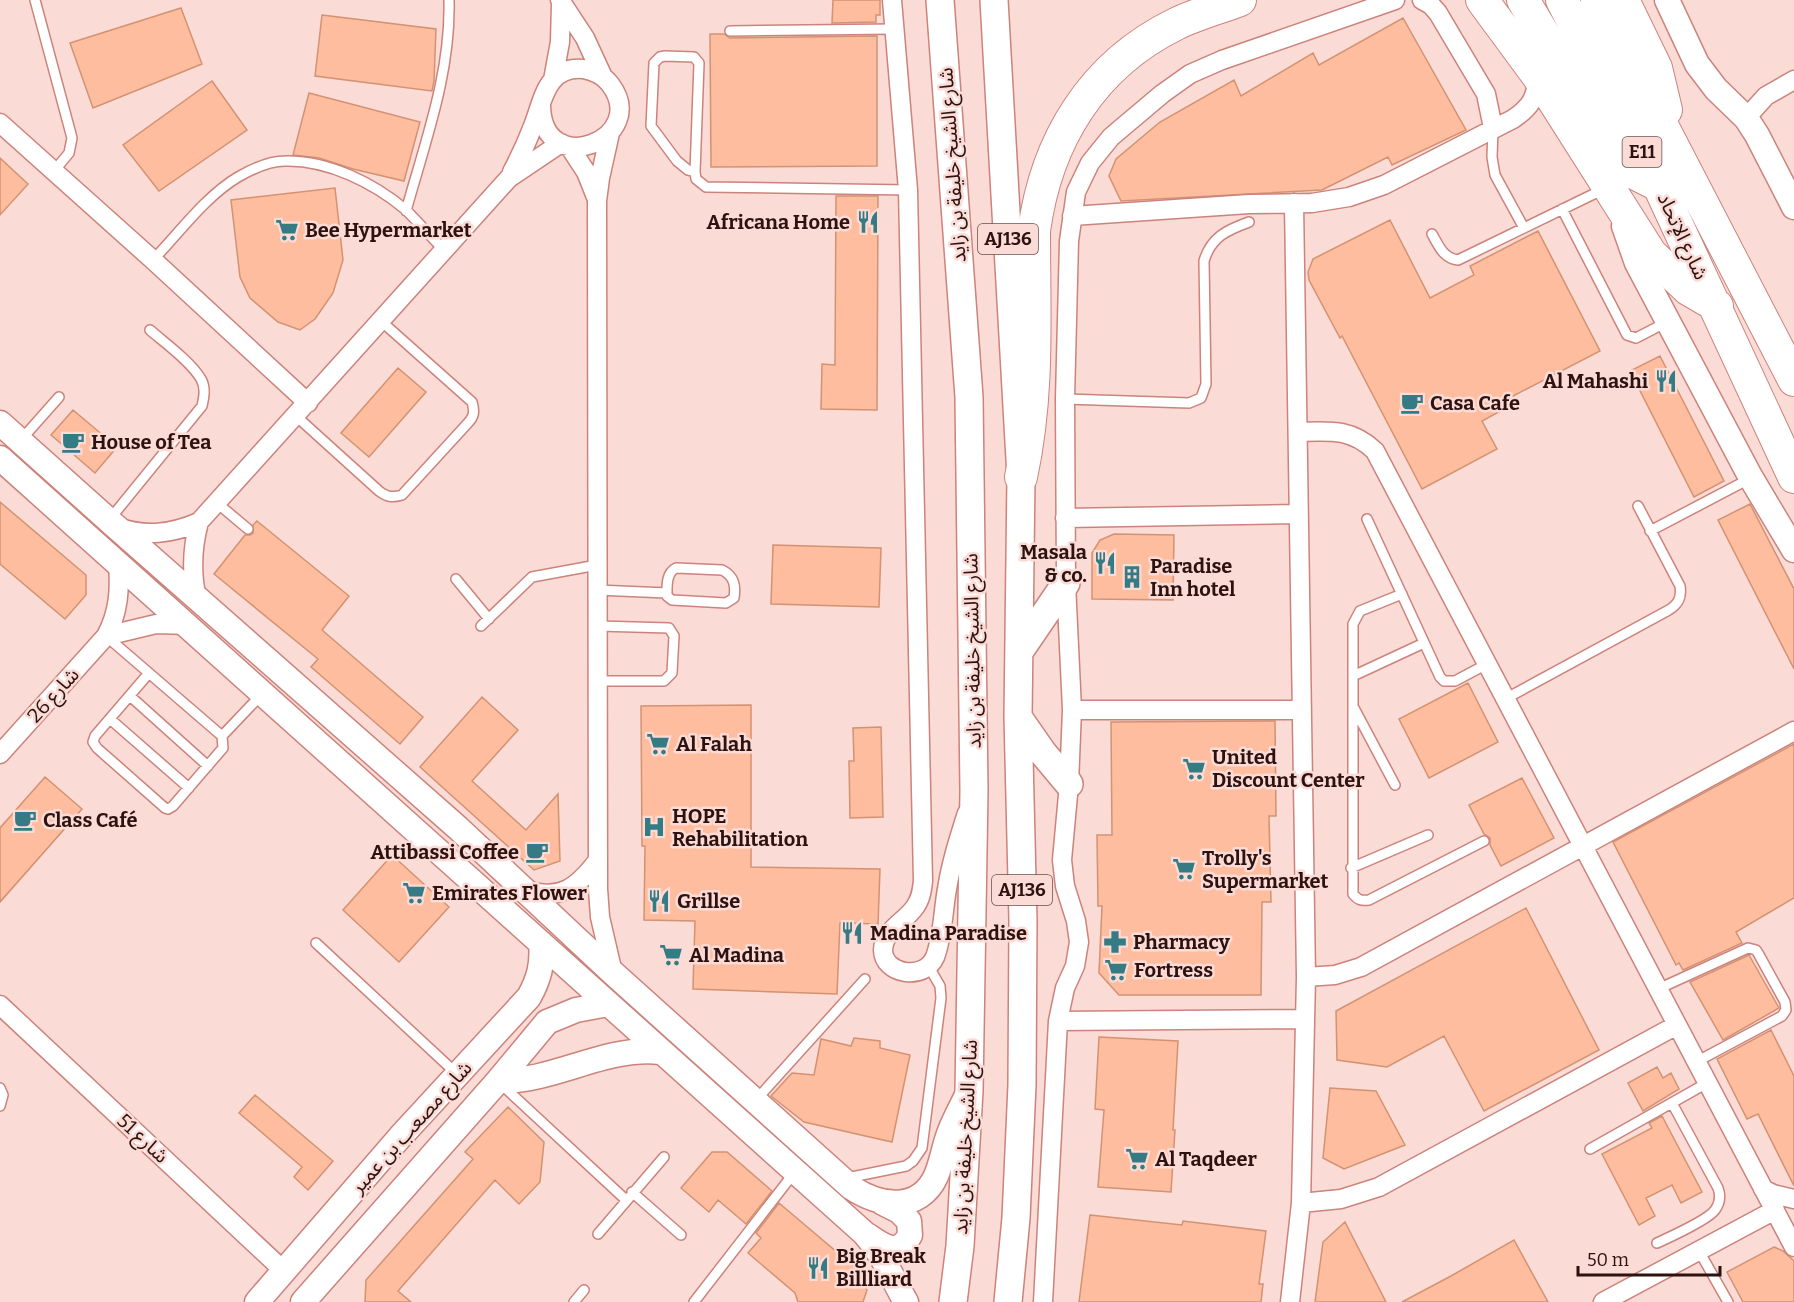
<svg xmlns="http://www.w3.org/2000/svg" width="1794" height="1302" font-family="Bitter,'Noto Sans Arabic',serif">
<rect width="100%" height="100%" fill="#fbdbd6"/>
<path fill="#febd9e" stroke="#d39272" stroke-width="1.5" d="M833,0h47v15h-4v7l-44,1z
M181,8l21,56 -109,44 -23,-65z
M322,15l114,14 -2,52 -2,10 -117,-15z
M1403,18l63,112 -74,35 -4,-8 -66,33 -201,11 -12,-25 7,-17 44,-37 74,-42 7,16 72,-43 6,12z
M710,34h14l6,4 147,-2v130l-166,1z
M212,81l35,49 -88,61 -36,-46z
M309,93l111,29 -16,59 -51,-12 -34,-11 -26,-3z
M0,158l28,26 -28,31z
M335,188l8,72 -10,33 -18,26 -15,11 -22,-8 -28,-24 -10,-21 -9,-77z
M836,196h42l-1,214 -56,-1 1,-45 13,1z
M1390,220l40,78 44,-23 -4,-9 68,-35 62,120 -87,45 4,6 -35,19 15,28 -75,40 -80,-153 -2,2 -31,-58 -1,-8 5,-13z
M1660,356l64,125 -30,16 -64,-126z
M398,368l28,24 -57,65 -28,-24z
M73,410l44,37 -22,26 -44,-38z
M0,502l86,73v20l-21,24 -65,-55z
M1750,504l44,85v80l-76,-149z
M257,521l92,75 -27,34 101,87 -23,27 -89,-77 7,-8 -104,-85 31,-39h5l3,-2v-8z
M1114,534l60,1 -1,65 -81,-1v-46l8,-13z
M773,545l108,3 -2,59 -108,-3z
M1468,683l30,59 -69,36 -30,-59z
M482,697l36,33 -46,51 54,49 32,-36 2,67 -26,9 -114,-103z
M751,705v162l129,2 -2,55 -38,-1 -3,71 -144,-5 2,-68 -51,-1 1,-74h-3l-1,-140z
M1275,721l1,95h-7l2,86h-9l-1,93h-142l-20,-22 3,-67h-4l-1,-71h15l-1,-113z
M881,727l2,90 -33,1 -1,-57h5l-1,-33z
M1794,744v154l-58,34 6,11 -59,27 -4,-7 -3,2 -63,-123z
M45,777l37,32 -82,93v-74z
M1522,778l32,60 -53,28 -11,-21v-7l-6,-4 -15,-29z
M392,855l57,52 -50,55 -56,-52z
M1526,908l73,142 -115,61 -40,-75 -57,31 -50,-7 -1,-49z
M1749,955l30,53 -56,32 -33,-58z
M1771,1030l23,46v110l-36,-72 -11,5 -30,-60z
M1099,1037l79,4 -5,89h2l-4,62 -73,-5 6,-77 -9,-1z
M854,1038l26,3v7l30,7 -18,87 -88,-20 -33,-26 21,-23 22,2 7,-36 30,7z
M1657,1067l6,11 8,-5 8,16 -36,22 -15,-28z
M1330,1088l46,3 29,54 -61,24 -21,-11z
M255,1095l78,66 -25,29 -14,-13 8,-10 -63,-54z
M508,1107l36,35 -4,40 -21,22 -24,-24 -97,111 13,11h-46l1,-22 107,-121 -8,-7z
M1662,1116l40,76 -21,11 -9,-18 -26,13 9,18 -16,9 -37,-71 50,-26 -3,-5z
M712,1152h15l45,39 -26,33 -28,-24 -9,12 -28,-24z
M779,1203l79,67 9,20 -4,12h-65l-3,-9 -47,-40 13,-15 -5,-5z
M1090,1215l92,10 1,-4 83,10 -7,53h4l-2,18h-182z
M1345,1222l41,80h-71l8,-60z
M1514,1240l34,62h-146l49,-26z
M1774,1247l9,4 11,10v41h-51l-16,-30z"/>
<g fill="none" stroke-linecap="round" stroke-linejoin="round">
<g stroke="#cc837b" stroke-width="12">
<path id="lane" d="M35,0l37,138 -3,15 -15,18
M730,31l165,-2
M665,56l29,1 5,6 -4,109 -7,-2 -11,-9 -26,-35 3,-63 6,-6z
M1493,128l-1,29 3,18 29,53
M695,172l1,7 10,8 202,3
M1562,209l65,126 9,3 31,-16
M406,211c19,-69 45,-138 43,-211
M1432,234c7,12 11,24 26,26l146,-71
M153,260c26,-27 53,-64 85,-83 14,-8 31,-16 47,-16 43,-1 89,22 121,49 13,13 25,27 38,40
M1065,399l124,4 12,-5 5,-14 -2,-123c7,-24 23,-31 45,-39
M296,416l83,75c8,6 13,7 23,4l65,-71c7,-7 8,-12 5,-22l-91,-81
M20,441l39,-44
M217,503l31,26
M110,519l92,-113c2,-9 4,-18 -1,-27 -10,-17 -36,-36 -51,-49
M1367,519l73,158 4,4h11l32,-17
M1650,531l101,-53
M676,568l46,2c12,6 14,15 12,28l-8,5 -54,-3 -5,-4c0,-10 -1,-23 9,-28z
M456,579l33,40
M597,590l70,3
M1402,594l-42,17 -7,13v270c5,6 8,7 16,6l115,-59
M481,626l51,-49 65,-12
M106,636l116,100 1,12 -50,58 -5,3 -3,-1 -68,-60 -4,-6 2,-6 54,-63
M1353,676l71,-33
M597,681h67l8,-8 2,-37 -5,-8 -71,-2
M130,696l78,70
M1505,699l162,-88c11,-6 15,-13 13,-25l-42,-80
M1354,708l41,77
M110,719l79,69
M222,736l40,-42
M1351,868l77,-33
M316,943l141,131
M1658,989l90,-41 8,2 2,3 27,49 1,8 -4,6 -86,46
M502,1085l124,115
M0,1088l3,7 -3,11
M756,1100l109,-121
M1590,1149l117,-66
M847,1178l59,-12 7,-5 9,-13 19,-150 -1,-12 -11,-19
M632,1192l49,43
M598,1234l66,-77
M1657,1243c13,-6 51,-23 58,-33 5,-7 6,-14 3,-22l-46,-85
M1699,1251l29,51
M574,1302l10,-12
M694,1302l100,-129"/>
</g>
<g stroke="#cc837b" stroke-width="21">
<path id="street" d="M560,0l25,38 18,39
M892,0l16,190 15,691c-1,9 -2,18 -8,26 -10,15 -31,22 -32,43 0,24 41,32 52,7 8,-21 8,-46 12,-68 4,-26 12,-51 20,-76
M1422,0l9,5 7,8 48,81 7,34
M553,80l7,-38 1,-39
M1746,118l20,-22 28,-16
M0,123l153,137 155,143
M610,133l-10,45 -3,23 1,688 2,28 13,56
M569,146l17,26 10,25
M512,172c8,-15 15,-30 21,-46 10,-25 13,-60 50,-57 11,2 21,7 27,15 42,55 -68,98 -69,21
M1072,216l177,-12 63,-1 37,-6 35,-12 129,-66c18,-12 23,-21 25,-43
M1298,432c31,-1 53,-4 77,19l419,796
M1065,518l233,-4
M117,527c29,10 54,7 82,-5l310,-344 52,-35
M197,599c-6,-26 -5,-51 2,-77
M106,636l50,-12 33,1
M1072,710h229
M0,754l106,-118c13,-24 14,-47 12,-73
M524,889c35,13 53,-1 74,-29
M1306,977l29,-2 26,-8 433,-236
M0,1005l285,267
M1058,1021l247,-2
M1763,1189l10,5 21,5
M1301,1203l40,-4 38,-12 298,-162
M1043,1302l15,-281 7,-33 10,-22 4,-24 -3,-21 -11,-35 -3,-26 7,-76 3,-74 -6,-127 -1,-184 4,-158 7,-49 14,-29 21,-26 51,-43 28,-20 32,-14 173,-60
M1290,1302l11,-99 5,-226 -12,-774
M1603,1302l172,-92"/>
</g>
<g stroke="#cc837b" stroke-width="27">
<path id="secondary" d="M1667,0l30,64 19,25 30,29 11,17 37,72
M1624,226l13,37 114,215 43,72
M0,423l114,102 344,303 155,145 239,215c28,18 67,25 84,-12 6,-14 8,-30 14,-45 5,-13 12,-25 18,-38
M0,458c289,257 575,518 864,775 19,21 28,45 42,69
M498,1081c56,1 107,-35 162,-29
M867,1235c16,11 31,23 43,0l-1,-14 -10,-10 -16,-8
M257,1302l143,-165 129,-140c10,-18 14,-33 12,-54
M303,1302l195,-221 49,-59 29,-12 32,-6"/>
</g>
<g stroke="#cc837b" stroke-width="30">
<path id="primary" d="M940,0l29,397 5,394 -5,300 -9,155 -7,56
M994,0l27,477 -3,240 5,204 -1,164 -6,133 -8,84
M1019,652l47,-69
M1018,717l25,36 26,31"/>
</g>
<g stroke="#cc837b" stroke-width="34">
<path id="highway" d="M1482,0l56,76 113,178 37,35 29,17
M1523,0l94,156 17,17 24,12
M1562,0l97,186 135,291
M1597,0l197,380
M1623,0l33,68 10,42
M1021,477c18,-83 13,-161 13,-246 12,-90 58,-166 142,-207 20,-10 43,-16 64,-24"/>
</g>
<use href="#lane" stroke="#fff" stroke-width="9"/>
<use href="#street" stroke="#fff" stroke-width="18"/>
<use href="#secondary" stroke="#fff" stroke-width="24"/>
<use href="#primary" stroke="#fff" stroke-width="27"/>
<use href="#highway" stroke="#fff" stroke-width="32"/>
</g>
<defs>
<g id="restaurant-bare" transform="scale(1.8)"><path d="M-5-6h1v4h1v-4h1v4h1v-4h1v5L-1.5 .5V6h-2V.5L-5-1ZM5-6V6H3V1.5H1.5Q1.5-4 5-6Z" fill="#347b84" stroke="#fbdbd6" stroke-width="2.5" paint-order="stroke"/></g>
<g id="supermarket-bare" transform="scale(1.8)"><path d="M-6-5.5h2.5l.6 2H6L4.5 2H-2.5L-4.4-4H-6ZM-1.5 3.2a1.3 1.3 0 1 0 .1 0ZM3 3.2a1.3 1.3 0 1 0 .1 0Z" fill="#347b84" stroke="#fbdbd6" stroke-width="2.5" paint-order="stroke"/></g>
<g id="cafe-bare" transform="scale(1.8)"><path d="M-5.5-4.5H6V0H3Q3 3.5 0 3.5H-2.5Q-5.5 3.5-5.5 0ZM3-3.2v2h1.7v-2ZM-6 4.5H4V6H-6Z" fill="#347b84" stroke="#fbdbd6" stroke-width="2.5" paint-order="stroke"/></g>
<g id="building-bare" transform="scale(1.8)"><path d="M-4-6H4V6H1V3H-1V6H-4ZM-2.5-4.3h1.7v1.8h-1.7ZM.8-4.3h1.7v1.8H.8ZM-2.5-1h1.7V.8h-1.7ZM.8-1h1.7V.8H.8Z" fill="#347b84" stroke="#fbdbd6" stroke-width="2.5" paint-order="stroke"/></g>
<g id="hospital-bare" transform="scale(1.8)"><path d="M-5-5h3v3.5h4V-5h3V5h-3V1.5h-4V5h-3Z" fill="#347b84" stroke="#fbdbd6" stroke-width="2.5" paint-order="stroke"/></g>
<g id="pharmacy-bare" transform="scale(1.8)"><path d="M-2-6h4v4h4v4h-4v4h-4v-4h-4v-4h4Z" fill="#347b84" stroke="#fbdbd6" stroke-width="2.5" paint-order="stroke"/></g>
</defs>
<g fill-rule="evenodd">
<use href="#restaurant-bare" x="868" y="222"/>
<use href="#supermarket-bare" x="287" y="230"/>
<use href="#restaurant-bare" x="1666" y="381"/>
<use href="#cafe-bare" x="1412" y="403"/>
<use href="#cafe-bare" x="73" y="442"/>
<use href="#restaurant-bare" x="1105" y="563"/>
<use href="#building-bare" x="1132" y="577"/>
<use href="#supermarket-bare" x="658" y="744"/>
<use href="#supermarket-bare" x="1194" y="769"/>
<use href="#cafe-bare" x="25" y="820"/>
<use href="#hospital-bare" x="654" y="827"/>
<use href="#cafe-bare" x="537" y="852"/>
<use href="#supermarket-bare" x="1184" y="869"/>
<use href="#supermarket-bare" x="414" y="893"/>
<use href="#restaurant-bare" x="659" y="901"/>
<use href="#restaurant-bare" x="852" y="933"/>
<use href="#pharmacy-bare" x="1115" y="942"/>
<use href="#supermarket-bare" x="671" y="955"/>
<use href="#supermarket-bare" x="1116" y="970"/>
<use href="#supermarket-bare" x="1137" y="1159"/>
<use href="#restaurant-bare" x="818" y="1268"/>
</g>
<g text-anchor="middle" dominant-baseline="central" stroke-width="5" stroke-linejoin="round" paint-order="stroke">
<g fill="#fbdbd6" stroke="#6b4e4b" stroke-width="1.5">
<rect x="1622.5" y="137" width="39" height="30" rx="4.5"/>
<rect x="978" y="224" width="60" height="30" rx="4.5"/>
<rect x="992" y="875" width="60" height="30" rx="4.5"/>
</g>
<g font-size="18" font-weight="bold" fill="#2d1210">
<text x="1642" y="152">E11</text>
<text x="1008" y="239">AJ136</text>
<text x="1022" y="890">AJ136</text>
</g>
<g font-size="20" fill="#2d1210" stroke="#fbdbd6">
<text transform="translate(952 165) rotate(-94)">شارع الشيخ خليفة بن زايد</text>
<text transform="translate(1683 236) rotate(65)">شارع الإتحاد</text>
<text transform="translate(972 651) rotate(-91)">شارع الشيخ خليفة بن زايد</text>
<text transform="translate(53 695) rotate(-48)">شارع 26</text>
<text transform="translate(411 1127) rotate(-48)">شارع مصعب بن عمير</text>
<text transform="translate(965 1137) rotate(-87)">شارع الشيخ خليفة بن زايد</text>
<text transform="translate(143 1138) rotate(43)">شارع 51</text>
</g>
<g font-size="20" font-weight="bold" fill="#2d1210" stroke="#fbdbd6" text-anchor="start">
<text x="850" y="222" text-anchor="end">Africana Home</text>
<text x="305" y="230">Bee Hypermarket</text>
<text x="1648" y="381" text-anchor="end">Al Mahashi</text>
<text x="1430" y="403">Casa Cafe</text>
<text x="91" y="442">House of Tea</text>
<text x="1087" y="552" text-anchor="end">Masala<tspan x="1087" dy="23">&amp; co.</tspan></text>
<text x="1150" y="566">Paradise<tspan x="1150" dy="23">Inn hotel</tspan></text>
<text x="676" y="744">Al Falah</text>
<text x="1212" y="757">United<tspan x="1212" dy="23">Discount Center</tspan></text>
<text x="672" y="816">HOPE<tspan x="672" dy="23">Rehabilitation</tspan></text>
<text x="43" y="820">Class Café</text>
<text x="519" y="852" text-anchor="end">Attibassi Coffee</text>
<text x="1202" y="858">Trolly's<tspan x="1202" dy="23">Supermarket</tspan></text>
<text x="432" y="893">Emirates Flower</text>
<text x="677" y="901">Grillse</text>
<text x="870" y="933">Madina Paradise</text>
<text x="1133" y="942">Pharmacy</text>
<text x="689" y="955">Al Madina</text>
<text x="1134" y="970">Fortress</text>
<text x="1155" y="1159">Al Taqdeer</text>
<text x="836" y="1256">Big Break<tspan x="836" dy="23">Billliard</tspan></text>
</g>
</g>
<path d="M1578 1266v9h142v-9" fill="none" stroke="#2d1210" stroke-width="3"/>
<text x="1587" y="1266" font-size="18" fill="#2d1210" stroke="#fbdbd6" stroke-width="4.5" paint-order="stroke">50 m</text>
</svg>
